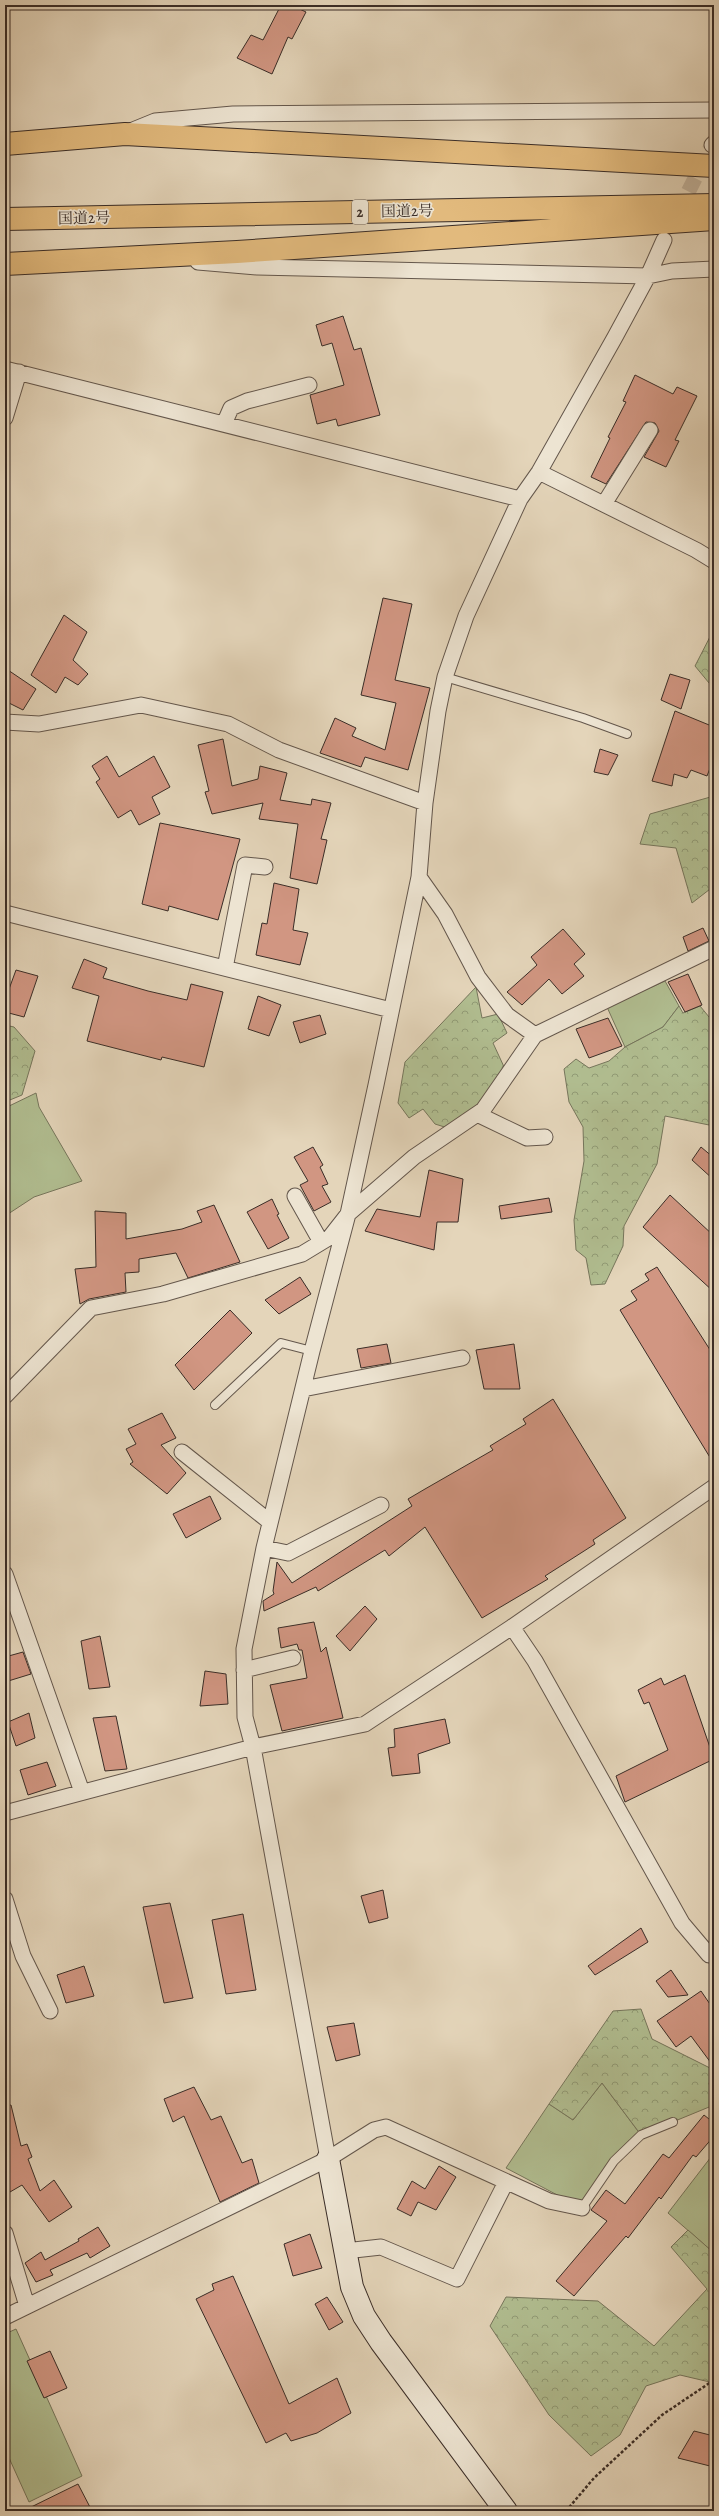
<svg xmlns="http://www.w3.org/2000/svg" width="719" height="2516" font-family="Alegreya,'Noto Serif JP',serif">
<defs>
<pattern id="forest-crowns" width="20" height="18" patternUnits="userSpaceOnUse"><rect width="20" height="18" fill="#b1be91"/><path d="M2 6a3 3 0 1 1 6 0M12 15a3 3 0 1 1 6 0" fill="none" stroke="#919b76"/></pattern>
</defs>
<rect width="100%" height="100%" fill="#e4d5ba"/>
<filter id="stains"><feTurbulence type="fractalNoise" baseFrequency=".005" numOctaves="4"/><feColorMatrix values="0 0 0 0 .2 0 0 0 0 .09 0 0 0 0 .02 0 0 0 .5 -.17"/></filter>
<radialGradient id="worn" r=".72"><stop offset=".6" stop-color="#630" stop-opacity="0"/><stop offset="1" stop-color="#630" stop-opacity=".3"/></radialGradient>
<path fill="#b1be91" stroke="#76765c" d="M665,981l14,25 -16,21 -38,20 -18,-40z
M36,1093l3,14 43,74 -48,16 -29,19v-108z
M602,2083l39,52 -27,26 -32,47 -76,-40 43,-64 24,16z
M714,2153v100l-46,-40z
M16,2329l66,147 -53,26 -24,-53v-115z"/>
<path fill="url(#forest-crowns)" stroke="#76765c" d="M714,629v60l-19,-23z
M714,796v90l-22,17 -16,-55 -36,-4 10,-30z
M476,987l6,31 16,-4 9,19 -14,10 12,26 -23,38 -31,22 -16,-5 -12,-15 -14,9 -11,-15 7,-41z
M679,1006l4,7 17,-7 14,17v103l-49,-10 -8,48 -33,62 -1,20 -18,38 -14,1 -5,-27 -10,-8 -2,-30 10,-59 -1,-34 -14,-25 -5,-33 12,-10 13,9 20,-7 16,-14 38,-20z
M5,1025l9,2 21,24 -13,44 -17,7z
M641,2009l11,30 62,31v7l-5,6 5,22 -73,30 -39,-52 -29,37 -24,-16 64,-93z
M688,2230l26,23v130l-34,-8 -34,11 -26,49 -29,21 -42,-41 -59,-89 16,-29 92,4 56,45 53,-57 -36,-42z"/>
<path fill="#d19682" stroke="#3a2d27" d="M281,5h10l15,7 -14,27 -4,-2 -16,37 -35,-16 14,-23 12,5z
M343,316l11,34 7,-2 19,67 -42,11 -2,-7 -19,5 -7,-29 34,-10 -12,-42 -10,3 -6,-21z
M635,375l38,19 4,-7 20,9 -22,44 4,1 -13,26 -22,-10 15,-26 -4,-8 -9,-1 -40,62 -15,-7 19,-39 -2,-1 18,-35 -3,-1z
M383,598l29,6 -17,76 35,8 -22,82 -43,-13 -4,10 -41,-14 15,-35 21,10 -4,8 33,14 11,-47 -35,-8z
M64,615l23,17 -14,28 15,14 -10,11 -13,-8 -9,16 -25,-18z
M5,668l31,21 -13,21 -18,-9z
M670,674l20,6 -9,29 -20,-9z
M675,711l39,16v31l-7,18 -16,-6 -4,8 -13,-4 -2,12 -20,-5z
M223,739l9,47 26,-7 2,-13 27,7 -7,27 31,5 1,-6 19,4 -10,36 6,1 -10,44 -27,-6 8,-54 -39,-5 4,-16 -51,11 -7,-22 4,-1 -11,-46z
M600,749l18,6 -10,20 -14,-3z
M107,756l12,21 35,-21 16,31 -18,10 8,17 -21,11 -8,-15 -13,8 -22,-36 4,-3 -8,-13z
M160,823l80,16 -22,81 -49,-14 -1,5 -26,-7z
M274,883l25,6 -6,41 15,3 -8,32 -44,-10 6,-32 5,1z
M703,928l6,13 -21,10 -5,-14z
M563,929l22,25 -11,10 10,12 -22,18 -13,-15 -27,26 -15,-13 30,-27 -6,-8z
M84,959l23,9 -4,10 45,13 39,9 4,-16 32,8 -19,75 -42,-10 -1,3 -74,-19 12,-45 -27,-8z
M16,970l22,6 -14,41 -19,-5v-12z
M688,974l14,31 -17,7 -17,-30z
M258,996l23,9 -12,31 -21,-7z
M320,1015l6,19 -26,9 -7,-21z
M608,1018l14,28 -33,12 -13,-29z
M313,1147l10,18 -3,2 8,17 -6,2 9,16 -17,9 -14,-26 8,-4 -14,-24z
M701,1147l13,11v22l-22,-20z
M429,1170l34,9 -5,43h-21l-3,28 -69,-19 12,-22 43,8z
M670,1195l44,41v56l-71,-65z
M549,1198l3,14 -51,7 -2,-13z
M272,1199l7,15 -2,1 12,23 -21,11 -21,-37z
M214,1205l26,57 -52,16 -12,-25 -37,6v13l-14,1 1,19 -37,7 -9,5 -5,-35 21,-2 -1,-56 31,2v26l56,-10 20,-7 -5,-11z
M657,1267l57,89v108l-94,-154 17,-10 -6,-9 18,-11 -4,-6z
M300,1277l11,17 -32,20 -14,-14z
M230,1310l22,23 -58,57 -19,-25z
M387,1344l4,19 -30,5 -4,-19z
M514,1344l6,45h-36l-8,-39z
M553,1399l73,119 -33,22 2,4 -50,32 3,3 -66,39 -57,-91 -36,29 -4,-6 -67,41 -2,-4 -52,24 -1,-10 11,-7 -1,-3 4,-29 15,21 120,-77 -4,-7 17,-10 68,-39 -3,-4 36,-22 -3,-5z
M162,1413l14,25 -15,7 25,28 -19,21 -37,-30 3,-2 -7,-13 10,-5 -8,-15z
M210,1496l11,23 -35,19 -13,-24z
M365,1606l12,13 -27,32 -14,-15z
M314,1622l7,30 5,-5 17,71 -61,13 -12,-46 37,-7 -5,-28h-3l-2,-6 -16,4 -3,-20z
M100,1636l10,51 -21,2 -8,-48z
M23,1652l8,22 -26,8v-25z
M205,1671l21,3 2,30 -28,2z
M685,1675l29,84 -89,43 -9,-26 52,-26 -19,-48 -5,2 -6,-14 23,-12 3,7z
M29,1713l6,25 -19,8 -8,-24z
M116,1716l11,53 -22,2 -12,-53z
M445,1719l5,24 -32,11 2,19 -28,3 -4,-28 7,-1 -1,-18z
M47,1762l9,24 -28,9 -8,-25z
M383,1890l5,28 -19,5 -8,-27z
M170,1903l23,95 -29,5 -21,-96z
M243,1914l13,76 -30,4 -14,-74z
M641,1928l7,14 -53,33 -7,-9z
M84,1966l10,30 -28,7 -9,-28z
M671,1970l17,25 -20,2 -12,-16z
M701,1991l13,19v57l-23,-31 -15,11 -19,-26z
M354,2023l6,32 -24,6 -9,-34z
M194,2087l17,33 10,-4 21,47 10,-4 7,24 -39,19 -36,-86 -11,6 -9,-23z
M11,2105l10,41 6,-2 5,13 -4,2 12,32 14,-11 18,27 -23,15 -27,-37 -12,7 -5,-18v-68z
M704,2115l10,8v13l-18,21 -3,-2 -32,44 -2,-2 -31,41 -2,-2 -52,60 -18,-15 51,-60 -16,-11 15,-20 19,14 38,-50 6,4z
M439,2166l17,11 -20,33 -18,-8 -7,14 -14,-7 15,-28 13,8z
M98,2227l12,19 -20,12 -3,-5 -37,17 3,5 -17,7 -11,-19 16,-11 4,8 34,-19 -1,-2z
M310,2234l12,34 -29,8 -9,-32z
M233,2276l56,128 48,-26 14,35 -34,20 -26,8 -5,-8 -20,10 -70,-144 18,-9 -2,-6z
M327,2297l16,25 -14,8 -14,-26z
M50,2351l17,37 -23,10 -17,-37z
M694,2431l20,5v31l-36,-9z
M78,2484l14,27h-69z"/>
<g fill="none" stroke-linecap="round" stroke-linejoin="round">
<path stroke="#c2b39d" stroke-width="15" stroke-dasharray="15 8" stroke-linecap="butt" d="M678,212l34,-67"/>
<g stroke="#64574c" stroke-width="10">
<path id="lane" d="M445,677l138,41 44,16
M215,1405l66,-62 31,8
M582,2208l32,-47 27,-26 32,-13"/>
</g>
<g stroke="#64574c" stroke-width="17">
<path id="street" d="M128,132l27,-11 78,-7 481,-4
M712,145l2,-2
M198,262l59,5 391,9 24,-5 42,-2
M5,369l515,130
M5,418l14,-46
M224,424l7,-16 16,-7 62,-16
M539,472l157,78 18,11
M604,504l46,-74
M5,722l34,2 102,-19 87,19 51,26 146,53
M419,877l26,37 33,63 29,38 28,20
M5,913l386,97
M225,968l20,-103 20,2
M477,1114l50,24 18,-1
M295,1196l26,46
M303,1389l159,-31
M5,1396l86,-88 72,-14 139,-40 28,-17 18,-23 66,-57 69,-47 52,-75 179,-87
M182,1452l88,70
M264,1548l24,5 93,-48
M5,1574l77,218
M512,1627l23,34 147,262 27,32h5
M244,1670l49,-12
M5,1813l248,-66 112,-23 147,-97 202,-140
M5,1899l18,57 27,55
M328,2159l-75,-412 -8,-30 -1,-68 20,-101 48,-197 36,-137 28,-129 43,-208 6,-74 13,-92 7,-34 21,-61 54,-117 19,-27 76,-135 33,-61 16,-36
M5,2233l22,73
M345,2251l36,-4 76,32 49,-97
M5,2317l323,-158 46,-29 12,-3 163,74 33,7"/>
</g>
<g stroke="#3a2d27" stroke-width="24">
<path id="secondary" d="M328,2159l24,128 12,29 17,26 125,169"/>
</g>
<g stroke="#3a2d27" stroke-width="24">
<path id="highway" d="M5,144l120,-10 589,32
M5,219l709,-14
M5,264l232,-12 477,-33"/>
</g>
<path stroke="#3a2d27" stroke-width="2.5" stroke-dasharray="3 2" stroke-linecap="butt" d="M566,2511l28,-33 68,-63 52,-35"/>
<use href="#lane" stroke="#ede4d2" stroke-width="8"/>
<use href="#street" stroke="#ede4d2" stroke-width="15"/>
<use href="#secondary" stroke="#ede4d2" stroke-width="22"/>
<use href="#highway" stroke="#e2ba7d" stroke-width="22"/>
</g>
<g text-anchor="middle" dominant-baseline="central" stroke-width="3.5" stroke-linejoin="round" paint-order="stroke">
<rect fill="#ede4d2" stroke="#70645a" stroke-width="1" x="352" y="200" width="16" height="24" rx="3"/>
<g font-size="14" font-weight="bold" fill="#3a2d27">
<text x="360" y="212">2</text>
</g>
<g font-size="15" fill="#3a2d27" stroke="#ede4d2">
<text transform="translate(407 211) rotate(-1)">国道2号</text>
<text transform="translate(84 218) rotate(-1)">国道2号</text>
</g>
</g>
<rect width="719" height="2516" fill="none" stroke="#e4d5ba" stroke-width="20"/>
<rect x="6" y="6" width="707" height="2504" fill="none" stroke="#3a2d27" stroke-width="2"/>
<rect x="10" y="10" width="699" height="2496" fill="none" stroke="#3a2d27"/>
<rect width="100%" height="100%" filter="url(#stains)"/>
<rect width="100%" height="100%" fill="url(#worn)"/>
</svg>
